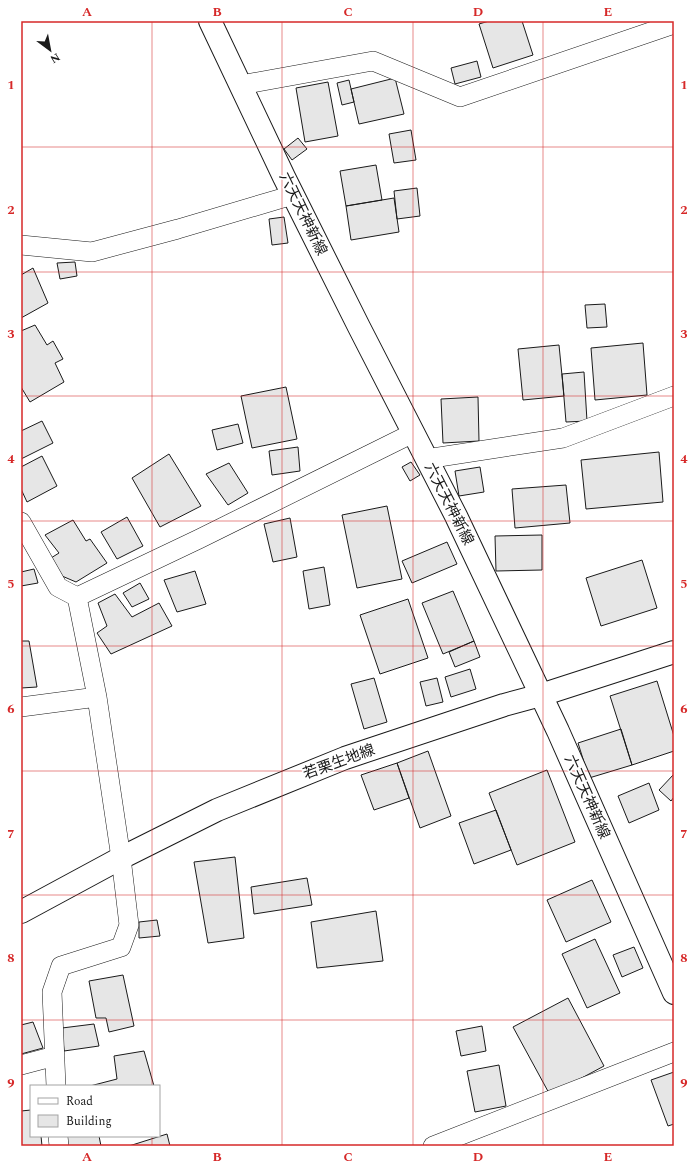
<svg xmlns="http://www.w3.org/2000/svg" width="695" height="1167" font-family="Spectral,'Noto Sans JP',serif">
<rect width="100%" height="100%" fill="#fff"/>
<path fill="#e6e6e6" stroke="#1a1a1a" d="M489,21h33l11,34 -40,13 -14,-44z
M477,61l4,16 -26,7 -4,-16z
M395,78l9,36 -45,10 -8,-35z
M349,80l5,22 -12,3 -5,-22z
M328,82l10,54 -33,6 -9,-54z
M411,130l5,30 -22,3 -5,-29z
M298,138l9,11 -15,11 -8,-11z
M376,165l6,35 -36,6 -6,-35z
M417,188l3,28 -23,3 -3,-28z
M394,198l5,34 -48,8 -5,-34z
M284,217l4,26 -16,2 -3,-26z
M75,262l2,14 -17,3 -3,-16z
M33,268l15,35 -27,15v-43z
M605,304l2,23 -20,1 -2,-23z
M35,325l12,20 6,-4 10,18 -8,4 9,19 -34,20 -9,-15v-56z
M643,343l4,52 -52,5 -4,-52z
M559,345l5,51 -41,4 -5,-51z
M584,372l3,49 -21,1 -4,-48z
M286,387l11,52 -45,9 -11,-52z
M478,397l1,44 -36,2 -2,-44z
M42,421l11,22 -32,16v-28z
M238,424l5,19 -26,7 -5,-20z
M298,447l2,24 -28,4 -3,-24z
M659,452l4,50 -77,7 -5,-49z
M169,454l32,52 -41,21 -28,-49z
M42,456l15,30 -30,16 -6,-13v-22z
M411,462l9,13 -10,6 -8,-14z
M229,463l19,30 -20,12 -22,-31z
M480,467l4,25 -25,4 -4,-25z
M566,485l4,38 -55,5 -3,-39z
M387,506l15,73 -45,9 -15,-73z
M127,517l16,29 -26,13 -16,-27z
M290,518l7,39 -24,5 -9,-38z
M73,520l13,21 4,-2 17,24 -31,19 -14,-6 -11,-18 8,-5 -14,-18z
M542,535v35l-46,1 -1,-35z
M447,542l10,22 -45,19 -10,-22z
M642,560l15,48 -56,18 -15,-48z
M324,567l6,38 -21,4 -6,-38z
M34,569l4,14 -17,3v-14z
M195,571l11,33 -29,8 -13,-32z
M140,583l9,16 -17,8 -9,-14z
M453,591l21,50 -31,13 -21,-51z
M115,594l17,23 27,-14 13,23 -61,28 -14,-21 10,-7 -9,-23z
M408,599l20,59 -48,16 -20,-59z
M21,641h8l8,46 -16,1z
M474,641l6,16 -25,10 -6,-15z
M470,669l6,20 -25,8 -6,-20z
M374,678l13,44 -23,7 -13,-45z
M437,678l6,24 -17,4 -6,-24z
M657,681l17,55v15l-42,14 -22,-69z
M621,729l11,36 -43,13 -11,-35z
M428,751l23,65 -31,12 -23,-65z
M397,763l12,35 -35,12 -13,-35z
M547,770l28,72 -58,23 -28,-72z
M674,774v23l-3,4 -12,-11z
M649,783l10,27 -30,13 -11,-27z
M496,810l15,40 -37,14 -15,-41z
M235,857l9,81 -36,5 -14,-81z
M307,878l5,27 -58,9 -3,-27z
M592,880l19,42 -45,20 -19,-42z
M376,911l7,50 -66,7 -6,-46z
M157,920l3,16 -21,2v-16z
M595,939l25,54 -33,15 -25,-54z
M634,947l9,21 -21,9 -9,-22z
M123,975l11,51 -25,6 -3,-14h-10l-7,-37z
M568,998l36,68 -54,29 -37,-68z
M33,1022l10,26 -22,6v-29z
M94,1024l5,22 -35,5 -2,-23z
M482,1026l4,25 -25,5 -5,-25z
M144,1051l10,35h-64l27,-7 -3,-23z
M499,1065l7,41 -31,6 -8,-41z
M674,1072v52l-6,2 -17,-46z
M31,1110v26h10l1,10h-21v-35z
M167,1134l3,12h-41z
M67,1136h32l2,10h-33z"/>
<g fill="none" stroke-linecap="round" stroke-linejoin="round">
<g stroke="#1a1a1a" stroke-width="20">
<path id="minor" d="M241,85l132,-24 87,36 214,-73
M21,245l71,7 86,-23 115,-34
M426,459l137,-21 111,-42
M21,522l37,65 19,10
M97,697l-20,-100 122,-58 214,-106
M21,707l76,-10 24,161 8,67 -8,22 -60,19 -9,26 4,94
M21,1065l34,-9
M58,1136l1,10
M433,1146l241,-94"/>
</g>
<g stroke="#1a1a1a" stroke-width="24">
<path id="secondary" d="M210,21l74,156 75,150 97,189 102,215 116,262"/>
</g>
<g stroke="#1a1a1a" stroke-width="24">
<path id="primary" d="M21,912l100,-54 96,-48 128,-52 159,-53 37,-10 133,-43"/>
</g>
<use href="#minor" stroke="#fff" stroke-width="19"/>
<use href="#secondary" stroke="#fff" stroke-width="22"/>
<use href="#primary" stroke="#fff" stroke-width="22"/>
</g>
<path fill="none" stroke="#d62828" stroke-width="1" stroke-opacity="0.55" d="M152,21v1065M282,21v1125M413,21v1125M543,21v1125M21,147h653M21,272h653M21,396h653M21,521h653M21,646h653M21,771h653M21,895h653M21,1020h653M152,1136v10"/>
<g text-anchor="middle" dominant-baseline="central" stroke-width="3" stroke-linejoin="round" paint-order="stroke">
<g font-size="15" fill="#1a1a1a" stroke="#fff">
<text transform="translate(303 214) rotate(64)">六天天神新線</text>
<text transform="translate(449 504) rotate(63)">六天天神新線</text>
<text transform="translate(339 762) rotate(-20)">若栗生地線</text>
<text transform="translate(587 797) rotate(66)">六天天神新線</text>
</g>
</g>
<rect width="695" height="1167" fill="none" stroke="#ffffff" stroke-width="44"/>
<rect x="30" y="1085" width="130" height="52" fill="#ffffff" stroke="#a3a3a3"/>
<rect x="38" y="1098" width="20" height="6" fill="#ffffff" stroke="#a3a3a3"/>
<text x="66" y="1105" font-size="12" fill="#1a1a1a">Road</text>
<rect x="38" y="1115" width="20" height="12" fill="#e6e6e6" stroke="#a3a3a3"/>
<text x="66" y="1125" font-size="12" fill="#1a1a1a">Building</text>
<g transform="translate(50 50) rotate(148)" stroke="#ffffff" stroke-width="3" paint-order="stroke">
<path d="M0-3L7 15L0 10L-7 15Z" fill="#1a1a1a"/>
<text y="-6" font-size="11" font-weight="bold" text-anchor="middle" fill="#1a1a1a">N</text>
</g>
<rect x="22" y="22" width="651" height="1123" fill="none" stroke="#d62828" stroke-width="1.5"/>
<g font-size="13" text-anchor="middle" font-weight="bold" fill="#d62828">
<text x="87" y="16">A</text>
<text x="217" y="16">B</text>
<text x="348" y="16">C</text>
<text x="478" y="16">D</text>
<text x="608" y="16">E</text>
<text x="11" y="89">1</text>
<text x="684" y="89">1</text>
<text x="11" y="214">2</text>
<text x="684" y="214">2</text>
<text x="11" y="338">3</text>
<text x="684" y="338">3</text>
<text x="11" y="463">4</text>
<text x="684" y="463">4</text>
<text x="11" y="588">5</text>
<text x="684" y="588">5</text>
<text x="11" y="713">6</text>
<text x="684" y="713">6</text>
<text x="11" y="838">7</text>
<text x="684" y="838">7</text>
<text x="11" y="962">8</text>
<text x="684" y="962">8</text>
<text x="11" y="1087">9</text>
<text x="684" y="1087">9</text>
<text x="87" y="1161">A</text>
<text x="217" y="1161">B</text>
<text x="348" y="1161">C</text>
<text x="478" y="1161">D</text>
<text x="608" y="1161">E</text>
</g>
</svg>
